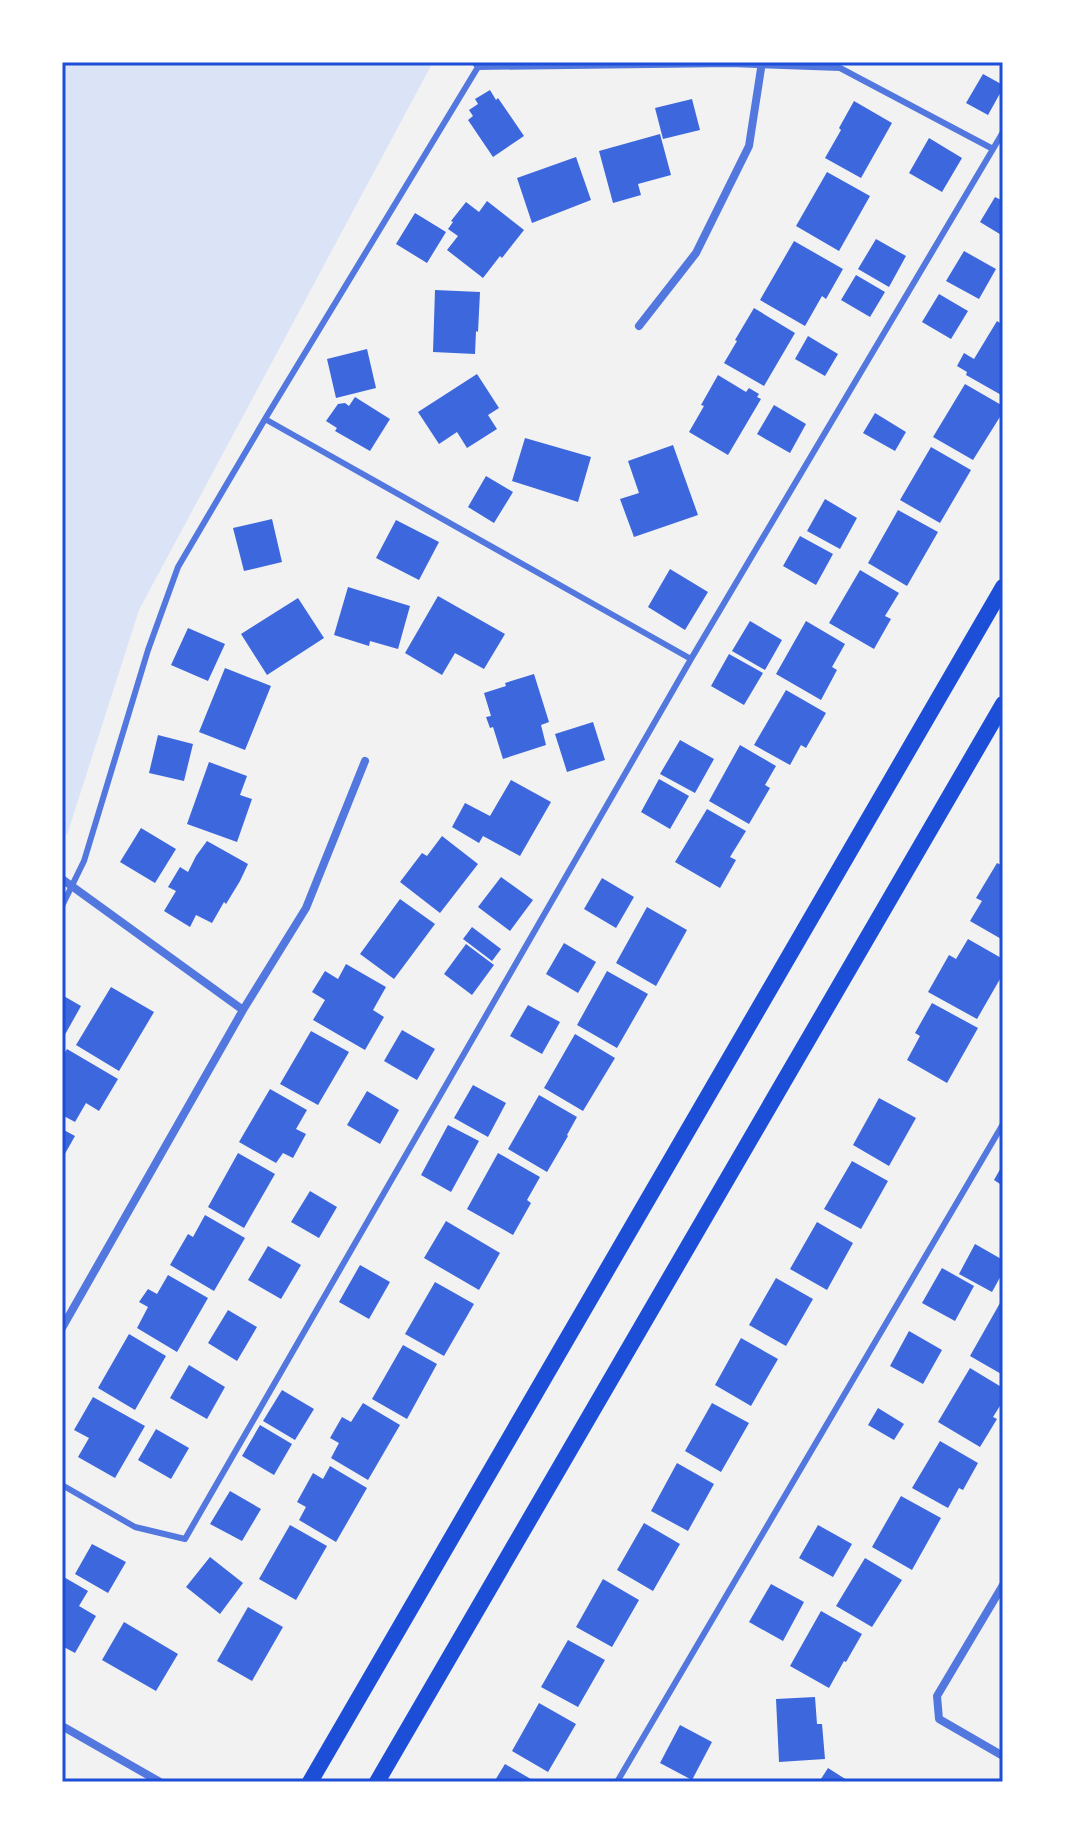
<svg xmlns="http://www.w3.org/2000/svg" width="1065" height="1844" font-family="'DejaVu Sans',sans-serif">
<rect width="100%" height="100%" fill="#f2f2f2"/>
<path fill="#dbe4f7" d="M62,62h371l-294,548 -72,225 -5,-4z"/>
<path fill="#3d67dc" d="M983,74l20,11v3l-15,27 -22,-12z
M490,90l6,10 2,-2 26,38 -31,21 -25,-37 5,-4 -4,-6 9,-6 -3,-5z
M692,99l8,31 -37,9 -8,-31z
M854,101l38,22 -31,55 -36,-20 16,-28 -2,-2z
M660,134l11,41 -33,9 3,11 -28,8 -14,-52z
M929,138l33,20 -20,34 -33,-19z
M576,157l15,43 -59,23 -15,-45z
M827,172l43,24 -31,55 -43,-25z
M995,197l8,4v35l-23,-14z
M487,201l37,29 -22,28 -2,-2 -17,22 -36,-28 11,-14 -10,-7 5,-7 -2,-1 15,-19 13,10z
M415,213l31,19 -19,31 -31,-19z
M876,239l30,17 -17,31 -31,-18z
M794,241l49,28 -17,30 -4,-3 -17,30 -45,-26z
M964,251l32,18 -17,30 -33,-18z
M856,275l29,17 -15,25 -29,-17z
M435,290l45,2 -2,40 -2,-1 -1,23 -42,-2z
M939,294l29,17 -17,28 -29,-17z
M754,308l41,25 -31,53 -40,-23 13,-22 -2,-1z
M997,321l6,4v71l-37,-21 1,-3 -10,-6 7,-13 10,6z
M808,336l30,18 -13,22 -30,-17z
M367,349l9,39 -40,10 -9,-39z
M477,374l22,34 -11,7 9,14 -30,19 -10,-16 -18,12 -21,-32z
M718,375l28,17 3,-4 10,6 -2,3 4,2 -33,56 -39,-23 15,-26 -3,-1z
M965,384l38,22v6l-30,48 -40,-23z
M355,397l35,22 -20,32 -35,-20 2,-3 -11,-7 12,-17 7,-1 4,3z
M774,405l32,19 -16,29 -33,-19z
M875,413l31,19 -11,19 -32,-18z
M525,438l66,19 -13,45 -66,-21z
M673,445l25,70 -64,22 -14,-38 19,-6 -11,-32z
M931,447l40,23 -31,53 -40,-23z
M486,476l27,16 -19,31 -26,-16z
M825,499l32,19 -17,31 -33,-18z
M898,510l40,22 -31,54 -39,-23z
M272,519l10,43 -38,9 -11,-43z
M396,520l43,22 -20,38 -43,-22z
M800,536l33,18 -17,31 -33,-19z
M670,569l38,23 -23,38 -37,-23z
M860,570l39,23 -14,23 6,3 -17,30 -45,-26z
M348,587l62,19 -12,43 -28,-8 -1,5 -35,-11z
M438,596l67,38 -21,35 -29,-16 -13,22 -37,-22z
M298,598l26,40 -57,37 -26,-41z
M750,621l32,19 -17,30 -33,-19z
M806,621l39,23 -13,23 5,3 -16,30 -45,-26z
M188,628l37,16 -17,37 -37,-16z
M729,654l34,19 -19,32 -33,-19z
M225,668l46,18 -26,64 -46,-18z
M534,674l15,48 -8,3 5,20 -43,14 -10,-32 -3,1 -4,-11 5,-1 -7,-23 22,-7 -1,-3z
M786,690l40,23 -20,35 -5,-3 -11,20 -36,-20z
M593,722l12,38 -38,12 -12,-38z
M158,735l35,9 -9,37 -35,-8z
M680,740l34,19 -19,34 -35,-19z
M740,745l36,21 -11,19 5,3 -21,36 -40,-23z
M209,762l38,14 -7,19 12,4 -15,43 -50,-18z
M659,779l30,17 -19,33 -29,-17z
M511,780l40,22 -31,54 -37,-20 -4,7 -27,-16 13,-24 25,13z
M707,809l39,22 -16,26 6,3 -16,28 -45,-26z
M141,828l35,21 -21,34 -35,-21z
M442,836l36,28 -38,49 -40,-31 22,-29 5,3z
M207,841l41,23 -8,17 -14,23 -2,-2 -12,21 -16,-8 -6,12 -26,-16 12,-20 -8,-4 12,-20 8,5 8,-16z
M997,863l6,3v74l-33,-19 12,-20 -6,-3z
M501,877l32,23 -23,31 -32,-24z
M602,878l32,19 -18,31 -32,-19z
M400,899l35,25 -41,55 -34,-25z
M647,907l40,23 -31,56 -40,-23z
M472,927l29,22 -9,12 -29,-22z
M968,939l35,20v22l-3,-2 -23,40 -49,-27 21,-37 7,4z
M564,943l32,19 -18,31 -32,-19z
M466,944l28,21 -22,30 -28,-21z
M346,964l40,23 -13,23 11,7 -19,33 -52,-30 12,-20 -13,-8 13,-21 13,8z
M607,971l41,23 -31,54 -40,-23z
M111,987l43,25 -35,59 -43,-26z
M62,995l19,11 -19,34z
M932,1003l46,25 -31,55 -40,-23 13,-24 -5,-3z
M528,1005l32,17 -18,32 -32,-18z
M402,1030l33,19 -18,31 -33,-19z
M311,1031l38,21 -31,53 -38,-21z
M575,1034l40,24 -32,53 -39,-23z
M67,1049l51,30 -19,32 -13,-8 -11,19 -13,-7v-58z
M473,1085l33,18 -18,34 -34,-19z
M270,1089l37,21 -11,19 10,5 -13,24 -10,-5 -7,10 -37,-21z
M367,1091l32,19 -19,34 -33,-19z
M539,1095l38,22 -10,18 1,1 -21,36 -39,-23z
M879,1098l37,20 -27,48 -36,-21z
M448,1125l31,16 -28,51 -30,-17z
M62,1129l13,7 -13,23z
M238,1153l37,21 -31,54 -36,-21z
M498,1153l42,24 -13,23 4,3 -18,32 -46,-26z
M852,1161l36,20 -27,48 -37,-20z
M1003,1164v22l-9,-6z
M310,1191l27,16 -18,31 -28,-16z
M205,1215l40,23 -31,53 -44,-26 18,-31 5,3z
M446,1221l54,32 -21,37 -55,-32z
M817,1222l36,21 -26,47 -37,-21z
M975,1244l28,16v12l-11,20 -33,-18z
M268,1246l33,19 -20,34 -33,-19z
M360,1265l30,17 -21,37 -30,-17z
M942,1268l32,18 -19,35 -33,-18z
M168,1275l40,23 -31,54 -40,-24 11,-21 -9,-5 9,-13 9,5z
M776,1278l37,21 -27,47 -37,-21z
M435,1282l39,22 -30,52 -39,-22z
M1000,1303l3,2v70l-33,-19z
M228,1310l29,17 -20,34 -29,-18z
M909,1331l33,19 -19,34 -33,-18z
M129,1334l37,22 -31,54 -37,-22z
M741,1338l37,21 -27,47 -36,-21z
M403,1345l34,19 -30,55 -35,-20z
M189,1365l36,22 -18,32 -37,-21z
M970,1368l33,20v13l-10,16 4,2 -17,28 -42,-25z
M282,1390l32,19 -19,31 -32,-19z
M93,1397l52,29 -30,52 -37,-21 11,-19 -15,-8z
M363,1403l37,22 -32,55 -37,-22 8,-15 -9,-5 12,-21 9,5z
M712,1403l37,20 -28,49 -36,-21z
M878,1408l26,16 -10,16 -26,-15z
M260,1425l32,19 -18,31 -32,-19z
M156,1429l33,19 -18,31 -33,-19z
M940,1441l38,22 -15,27 -4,-2 -11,20 -36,-20z
M677,1463l37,21 -26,47 -37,-20z
M330,1466l37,22 -31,54 -37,-22 7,-13 -9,-5 16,-29 10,6z
M230,1491l31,18 -19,32 -32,-17z
M901,1496l40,22 -29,52 -40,-23z
M644,1523l36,21 -27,47 -36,-21z
M290,1525l37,21 -31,54 -37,-21z
M818,1525l34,19 -19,33 -34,-19z
M92,1544l34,18 -18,31 -33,-19z
M210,1557l33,26 -23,31 -34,-27z
M865,1558l37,22 -30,47 -36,-21z
M62,1576l26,15 -9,15 17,10 -21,37 -13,-7z
M603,1579l36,21 -27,47 -36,-20z
M771,1584l33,18 -21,39 -34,-19z
M248,1607l35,20 -31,54 -35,-20z
M821,1611l41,23 -16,28 -2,-1 -15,27 -39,-22z
M124,1622l54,32 -22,37 -54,-31z
M568,1640l37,20 -27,47 -37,-20z
M815,1697l2,27h5l3,35 -46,3 -3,-63z
M539,1703l37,21 -28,48 -36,-21z
M680,1725l32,17 -20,38 -32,-17z
M505,1764l31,18h-42z
M828,1768l22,14h-31z"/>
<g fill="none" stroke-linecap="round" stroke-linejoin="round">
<path stroke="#5277de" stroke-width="6" d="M478,67l253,-3 109,4 153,81 10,-17
M265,419l426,240
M62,906l22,-45 64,-211 30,-83 87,-148 213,-352 -4,-5
M62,1485l73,42 50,12 506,-880 302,-510
M617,1782l386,-658"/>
<path stroke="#5277de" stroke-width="8" d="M639,326l57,-73 53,-107 13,-84
M62,879l181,131 -181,318
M243,1010l63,-102 59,-147
M1003,1585l-66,111 2,23 64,37
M62,1726l98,56"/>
<path stroke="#1d4ed8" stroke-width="16" d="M310,1782l693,-1195
M377,1782l626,-1078"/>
</g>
<rect width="1065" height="1844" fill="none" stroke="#ffffff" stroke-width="128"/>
<rect x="64" y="64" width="937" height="1716" fill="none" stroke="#1d4ed8" stroke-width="3"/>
</svg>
